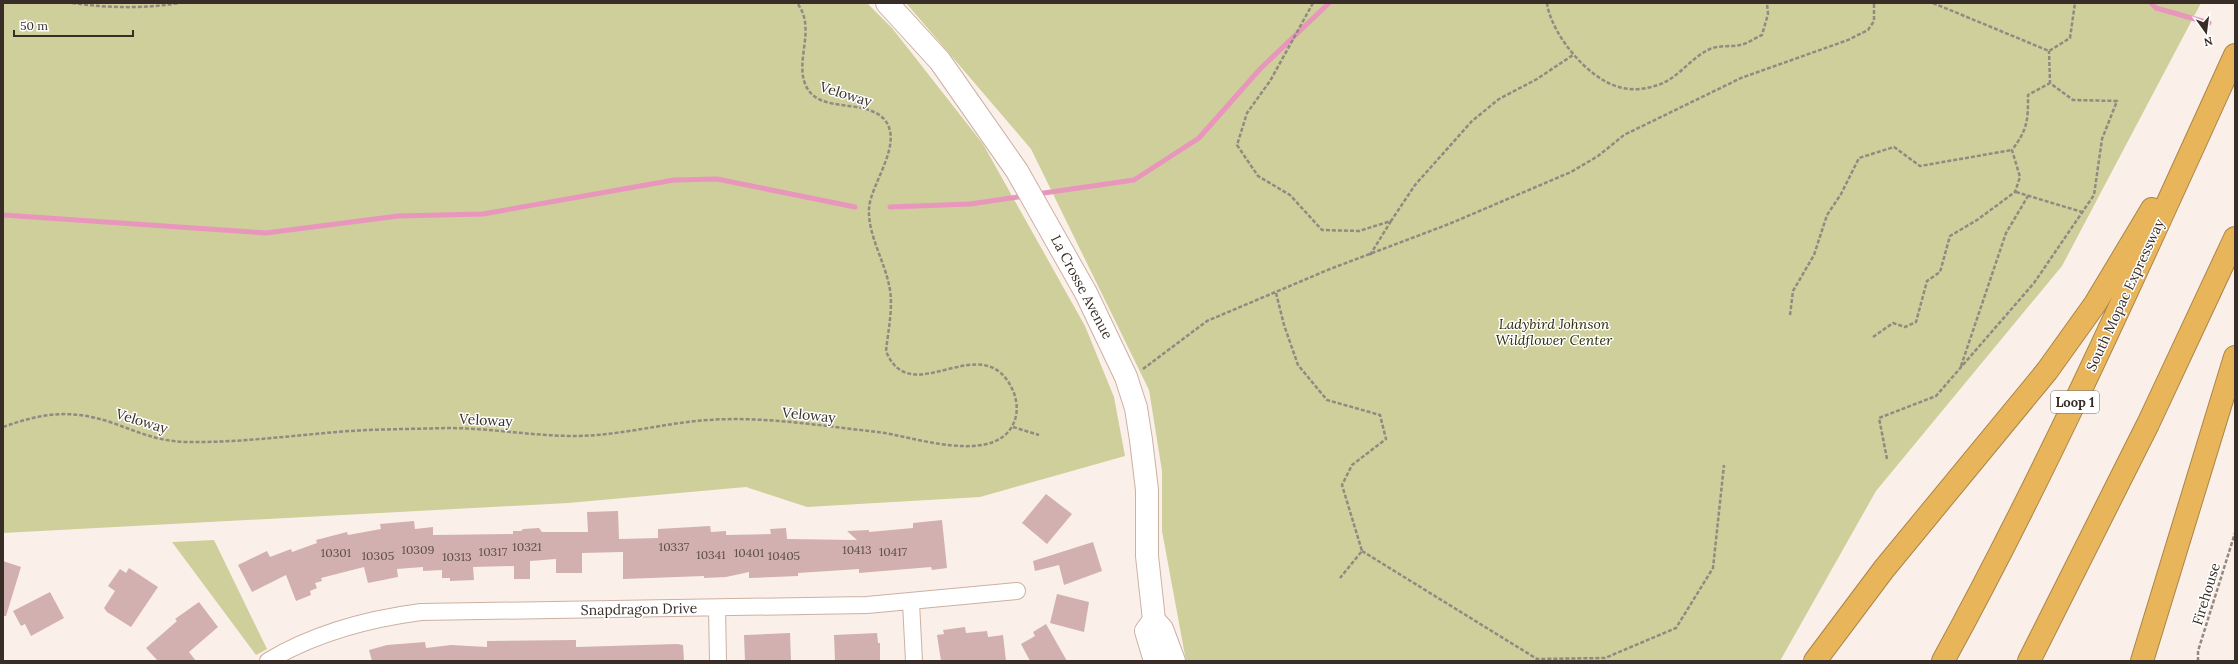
<svg xmlns="http://www.w3.org/2000/svg" width="2238" height="664" font-family="Lora,serif">
<rect width="100%" height="100%" fill="#fbf0e9"/>
<path fill="#cecf9b" d="M3,3h864l25,25 91,116 102,182 29,71 11,59 -145,41 -173,10 -61,-20 -178,16 -565,30z
M906,3h1295l-139,263 -186,225 -96,170h-594l-24,-130v-60l-13,-81 -118,-241z
M214,540l53,109 -11,6 -84,-113z"/>
<g fill="none" stroke-linecap="round" stroke-linejoin="round">
<path stroke="#e896bc" stroke-width="5" d="M2151,3l5,5 53,15
M1037,194l97,-14 65,-42 61,-69 69,-66
M890,207l80,-3 55,-8
M3,215l263,18 132,-17 85,-2 191,-34 43,-1 138,28"/>
</g>
<path fill="#d1b0af" d="M1046,494l26,20 -25,30 -25,-21z
M618,511l1,28 39,-1v-9l52,-3 1,6 15,-1v4l45,-1 -1,-5 16,-1 1,11 70,1 -10,-9 22,-1v2l44,-4v-5l29,-3 5,48 -15,2 -1,-3 -72,6v-4l-61,4v3l-49,2v-6l-23,5 -22,1v-2l-81,3v-27l-41,1v20h-26v-14l-26,2v18h-16v-13l-41,1 1,13 -24,1v-3h-8v-8l-19,1v-4l-26,2 1,8 -30,6 -4,-16 -43,11 1,3 -7,2 2,5 -7,3 1,4 -15,6 -10,-26 -34,17 -14,-27 29,-14 3,6 21,-8 1,3 25,-9 -1,-3 31,-8 1,3 33,-6 -1,-5 34,-3 1,8 18,-2v8l80,-1v-3h8l2,-2 16,-1 3,4h46l-1,-20z
M1093,542l9,29 -38,14 -5,-20 -24,6 -2,-10z
M3,561l18,6 -15,49h-3z
M129,568l29,19 -27,40 -24,-15 -3,-4 11,-17 -7,-5 12,-17 6,4z
M50,592l14,26 -33,18 -6,-12 -4,2 -8,-15z
M1057,594l32,8 -5,30 -34,-9z
M199,602l19,25 -29,25 7,9h-38l-12,-13 31,-27 -2,-2z
M1046,624l21,37h-37l-9,-17 14,-8 -2,-4z
M965,627l1,6 21,-2 1,6 15,-2 3,26h-65l-4,-26 7,-1 -1,-4z
M790,633l1,28h-46l-1,-26z
M877,633l1,10h2v18h-45l-1,-26z
M576,640v7l101,-3 6,1 1,16h-312l-3,-11 18,-5 38,-3 1,6 25,-3 36,2v-6z"/>
<g fill="none" stroke-linecap="round" stroke-linejoin="round">
<g stroke="#ccb0a2" stroke-width="18">
<path id="street" d="M911,603l3,58
M717,608l1,53
M268,661c47,-28 99,-42 153,-49l446,-7 150,-14"/>
</g>
<g stroke="#ccb0a2" stroke-width="24">
<path id="secondary" d="M887,3l53,58 77,110 69,122 40,84 10,31 5,32 6,50v66l7,64 8,9 12,32
M1154,620l-8,11 9,30"/>
</g>
<g stroke="#aa8549" stroke-width="24">
<path id="highway" d="M1815,661l69,-92 163,-198 48,-67 57,-95
M1943,661c108,-197 199,-402 292,-606
M2029,661l119,-237 87,-186
M2142,661l93,-304"/>
</g>
<path stroke="#948982" stroke-width="2.5" stroke-dasharray="4 2" stroke-linecap="butt" d="M72,3c37,5 71,6 107,0
M1313,3l-43,78 -23,32 -10,32 21,31 32,19 32,35 37,1 32,-10 24,-36 57,-64 27,-22 38,-20 36,-24
M1547,3c4,31 41,76 72,84 13,4 27,2 39,-2 21,-7 32,-27 52,-36 8,-4 21,-2 30,-4 7,-1 15,-7 22,-10l6,-21 -1,-11
M1933,3l116,48 21,-13 5,-35
M2016,192l66,20
M1370,255l21,-34
M1276,293l8,32 14,40 29,35 53,15 6,24 -34,26 -10,20 20,66 -22,27
M1790,315l3,-24 21,-36 13,-40 14,-21 18,-36 35,-11 26,19 92,-16
M1873,337l20,-14 12,4 11,-5 11,-41 13,-9 10,-36 27,-16 38,-28 5,-15 -8,-27c16,-21 16,-30 16,-55l22,-12
M1961,366l45,-133 22,-37
M1143,369l64,-48 123,-52 119,-45 122,-52 27,-16 26,-21 117,-57 107,-38 20,-10 6,-9v-18
M3,427c39,-14 67,-18 107,-5 26,9 46,19 75,20 55,1 110,-7 165,-11 32,-2 65,-2 97,-3 43,0 85,8 128,8 44,0 88,-13 133,-16 56,-4 114,6 170,12 33,4 110,32 133,-4 7,-11 7,-23 3,-35 -29,-71 -103,21 -128,-42 2,-20 8,-46 3,-66 -5,-25 -21,-50 -20,-76 1,-25 36,-66 15,-90 -20,-21 -65,-5 -78,-33 -12,-25 11,-58 -9,-83
M1013,427l26,8
M1887,459l-8,-41 57,-22 98,-113 60,-88 8,-56 15,-38 -44,-1 -23,-17 -1,-32
M1362,551l175,108 68,-1 71,-30 37,-60 11,-103
M2198,661v-10l37,-118"/>
<use href="#street" stroke="#fff" stroke-width="16"/>
<use href="#secondary" stroke="#fff" stroke-width="22"/>
<use href="#highway" stroke="#e8b55b" stroke-width="22"/>
</g>
<g text-anchor="middle" dominant-baseline="central" stroke-width="3" stroke-linejoin="round" paint-order="stroke">
<g font-size="12" fill="#5e4e49">
<text x="527" y="546">10321</text>
<text x="674" y="546">10337</text>
<text x="418" y="549">10309</text>
<text x="857" y="549">10413</text>
<text x="493" y="551">10317</text>
<text x="893" y="551">10417</text>
<text x="336" y="552">10301</text>
<text x="749" y="552">10401</text>
<text x="711" y="554">10341</text>
<text x="378" y="555">10305</text>
<text x="784" y="555">10405</text>
<text x="457" y="556">10313</text>
</g>
<rect fill="#fff" stroke="#746c68" stroke-width="1" x="2051" y="391" width="48" height="22" rx="3"/>
<g font-size="13" font-weight="bold" fill="#382d27">
<text x="2075" y="402">Loop 1</text>
</g>
<g font-size="14" fill="#382d27" stroke="#fff">
<text transform="translate(846 94) rotate(17)">Veloway</text>
<text transform="translate(1082 287) rotate(62)">La Crosse Avenue</text>
<text transform="translate(2125 295) rotate(-65)">South Mopac Expressway</text>
<text transform="translate(809 415) rotate(6)">Veloway</text>
<text transform="translate(486 420) rotate(3)">Veloway</text>
<text transform="translate(142 421) rotate(17)">Veloway</text>
<text transform="translate(2206 594) rotate(-73)">Firehouse</text>
<text transform="translate(639 609) rotate(-1)">Snapdragon Drive</text>
</g>
<g font-size="14" font-style="italic" fill="#2c2b05" stroke="#fff">
<text x="1554" y="324">Ladybird Johnson<tspan x="1554" dy="16">Wildflower Center</tspan></text>
</g>
</g>
<rect width="2238" height="664" fill="none" stroke="#382d27" stroke-width="8"/>
<g transform="translate(2206 32) rotate(166)" stroke="#ffffff" stroke-width="3" paint-order="stroke">
<path d="M0-3L7 15L0 10L-7 15Z" fill="#382d27"/>
<text y="-6" font-size="11" font-weight="bold" text-anchor="middle" fill="#382d27">N</text>
</g>
<path d="M14 30v6h119v-6" fill="none" stroke="#382d27" stroke-width="2"/>
<text x="20" y="30" font-size="12" fill="#382d27" stroke="#ffffff" stroke-width="3" paint-order="stroke">50 m</text>
</svg>
